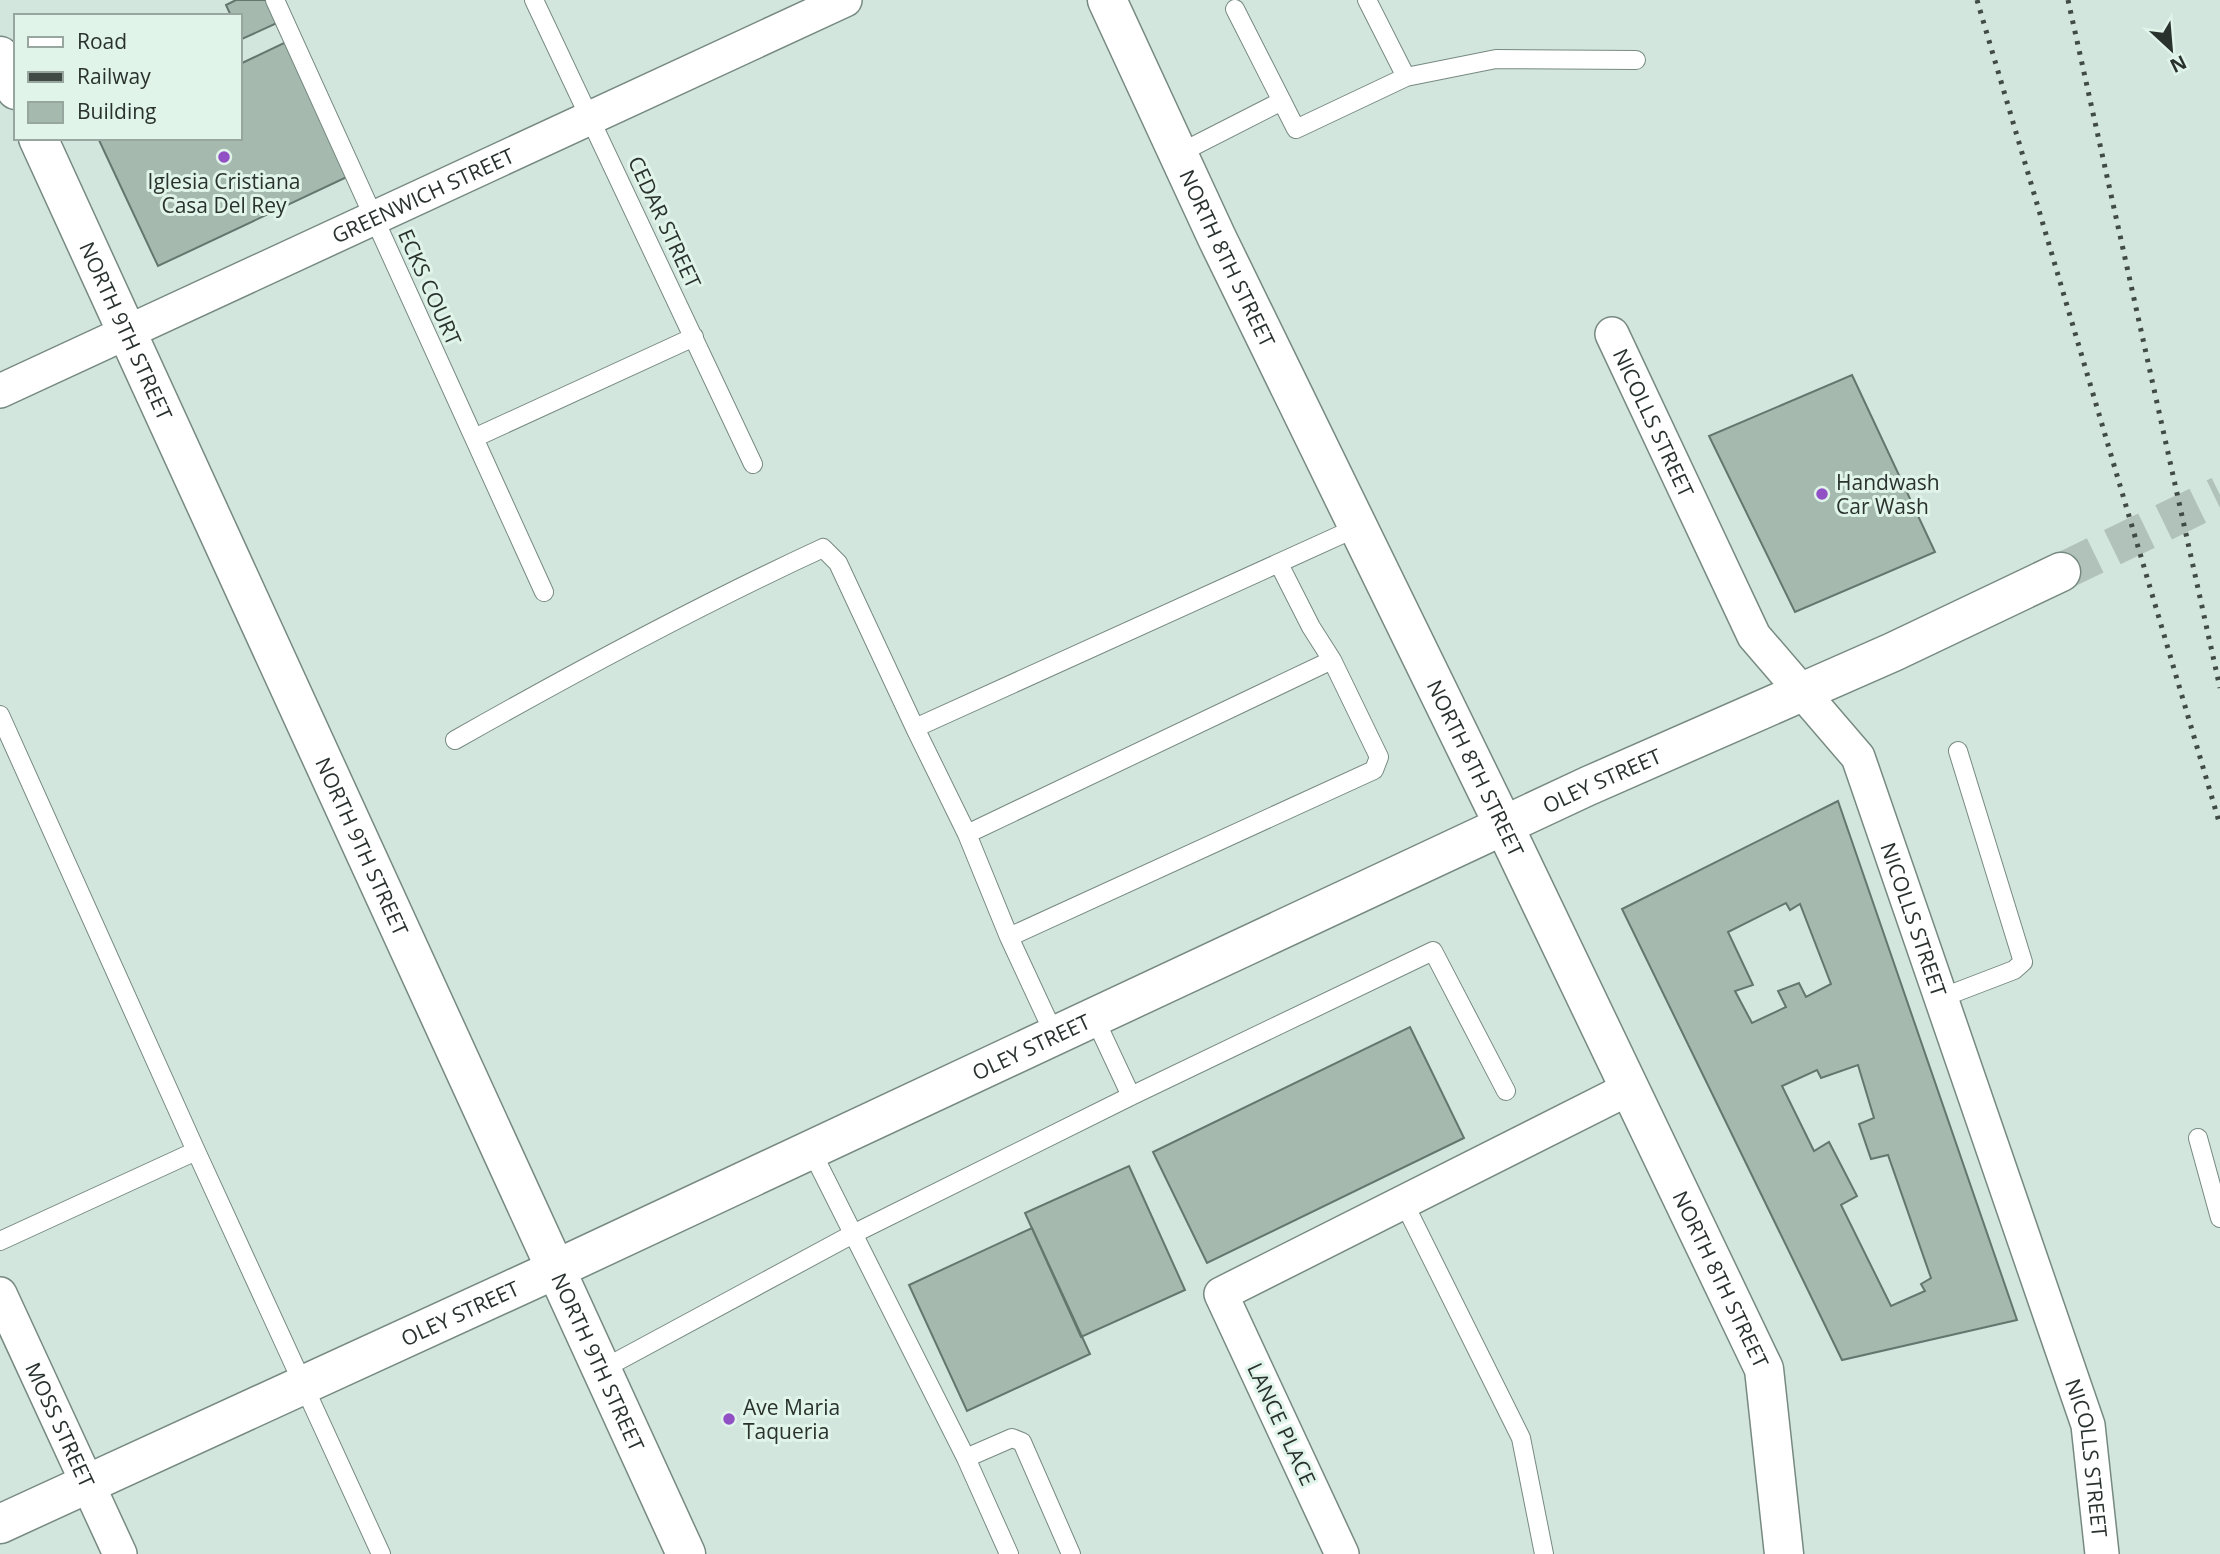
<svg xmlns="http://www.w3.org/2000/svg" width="2220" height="1554" font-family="'Open Sans',sans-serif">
<rect width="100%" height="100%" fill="#d3e6dd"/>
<path fill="#a5b9af" stroke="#64766d" stroke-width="2" fill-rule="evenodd" d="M236,0h31l10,23 -35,16 -2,-5v-18h-9l-5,-11z
M286,42l63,134 -191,90 -60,-128h142v-74z
M1852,375l83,177 -140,60 -86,-176z
M1838,801l179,519 -175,40 -220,-451zM1786,903l4,7 10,-6 31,80 -25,13 -7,-14 -21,8 8,16 -34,16 -17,-32 18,-6 -25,-53zM1858,1065l16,53 -15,6 12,35 17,-4 43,123 -10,6 4,7 -34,15 -50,-101 16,-9 -28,-54 -15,9 -32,-65 35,-16 4,8z
M1410,1027l54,111 -257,125 -54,-111z
M1129,1166l56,124 -104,47 -56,-124z
M1032,1228l58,126 -123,57 -58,-126z"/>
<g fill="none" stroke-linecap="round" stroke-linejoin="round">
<path stroke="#b1c2ba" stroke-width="38" stroke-dasharray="38 19" stroke-linecap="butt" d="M2061,572l159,-77"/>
<g stroke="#778a81" stroke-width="20">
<path id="service" d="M275,0l269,592
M534,0l219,464
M1367,0l39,77
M1235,9l61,120 110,-52 90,-18 140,1
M1178,154l104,-53
M474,438l220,-101
M0,715l196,436 185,403
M455,740c120,-68 242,-134 368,-192l15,15 77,165
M967,834l365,-174
M1009,937l365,-167 5,-13 -47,-97 -21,-33 -32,-63
M1941,998l73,-28 9,-8 -65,-211
M1094,1017l37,79
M1055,1036l-46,-99 -42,-103 -52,-106 443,-201
M2198,1138l22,80
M811,1150l155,308 43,96
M1404,1203l117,235 23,116
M0,1241l196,-90
M601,1370l252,-136 278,-138 302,-145 73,140
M966,1458l46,-20 10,4 49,112"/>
</g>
<g stroke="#778a81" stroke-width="36">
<g id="minor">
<path id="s1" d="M1612,334l142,302 104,121 230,668 14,129"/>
<path id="s2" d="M0,391l845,-391"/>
<path id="s3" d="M0,1294l120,260"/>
<path d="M1342,1554l-121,-260 409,-206"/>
</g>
</g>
<g stroke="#778a81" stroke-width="41">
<g id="tertiary">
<path id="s4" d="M0,1524l554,-254 1034,-484 305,-134 168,-80"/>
</g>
</g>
<g stroke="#778a81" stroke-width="41">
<g id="secondary">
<path id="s5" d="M1107,0l110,238 287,588 260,543 20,185"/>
<path d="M0,56l16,34"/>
<path id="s6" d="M38,138l648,1416"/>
</g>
</g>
<use href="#service" stroke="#fff" stroke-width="18"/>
<use href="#minor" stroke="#fff" stroke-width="33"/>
<use href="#tertiary" stroke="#fff" stroke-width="38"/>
<use href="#secondary" stroke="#fff" stroke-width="38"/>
<path stroke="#414b46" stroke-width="5" stroke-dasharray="3.5 7" stroke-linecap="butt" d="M1977,0l243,825
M2068,0l152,688"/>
</g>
<g fill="#9250c5" stroke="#e0f4ea" stroke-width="2.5">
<circle cx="224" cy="157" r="7"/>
<circle cx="1822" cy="494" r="7"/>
<circle cx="729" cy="1419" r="7"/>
</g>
<g text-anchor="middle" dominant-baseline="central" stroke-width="6" stroke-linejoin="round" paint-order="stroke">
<g font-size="21" fill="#2a322e" stroke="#e0f4ea" text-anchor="start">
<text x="224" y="181" text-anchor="middle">Iglesia Cristiana<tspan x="224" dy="24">Casa Del Rey</tspan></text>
<text x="1836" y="482">Handwash<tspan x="1836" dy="24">Car Wash</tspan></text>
<text x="743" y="1407">Ave Maria<tspan x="743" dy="24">Taqueria</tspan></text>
</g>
<g font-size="21" fill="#2a322e" stroke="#e0f4ea">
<text stroke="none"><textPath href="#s2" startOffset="466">GREENWICH STREET</textPath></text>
<text transform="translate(665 222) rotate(65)">CEDAR STREET</text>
<text stroke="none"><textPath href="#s5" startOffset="285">NORTH 8TH STREET</textPath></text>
<text transform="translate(430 287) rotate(66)">ECKS COURT</text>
<text stroke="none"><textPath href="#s6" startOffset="212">NORTH 9TH STREET</textPath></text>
<text stroke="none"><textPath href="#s1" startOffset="98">NICOLLS STREET</textPath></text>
<text stroke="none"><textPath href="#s5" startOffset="852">NORTH 8TH STREET</textPath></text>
<text stroke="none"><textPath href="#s4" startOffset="1766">OLEY STREET</textPath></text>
<text stroke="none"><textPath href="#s6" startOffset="779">NORTH 9TH STREET</textPath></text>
<text stroke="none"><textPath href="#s1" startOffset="665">NICOLLS STREET</textPath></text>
<text stroke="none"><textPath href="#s4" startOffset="1136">OLEY STREET</textPath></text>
<text stroke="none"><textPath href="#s5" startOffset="1419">NORTH 8TH STREET</textPath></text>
<text stroke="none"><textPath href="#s4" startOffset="506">OLEY STREET</textPath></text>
<text stroke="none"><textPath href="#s6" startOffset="1346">NORTH 9TH STREET</textPath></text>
<text stroke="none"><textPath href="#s3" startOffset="144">MOSS STREET</textPath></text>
<text transform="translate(1282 1424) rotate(65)">LANCE PLACE</text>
<text stroke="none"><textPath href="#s1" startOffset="1232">NICOLLS STREET</textPath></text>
</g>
</g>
<rect x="14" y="14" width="228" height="126" fill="#e0f4ea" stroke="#97a69f" stroke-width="2"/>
<rect x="28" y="37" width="35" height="10" fill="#ffffff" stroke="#97a69f" stroke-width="2"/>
<text x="77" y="49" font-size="21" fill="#2a322e">Road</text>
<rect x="28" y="72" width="35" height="10" fill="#414b46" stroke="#97a69f" stroke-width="2"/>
<text x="77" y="84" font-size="21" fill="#2a322e">Railway</text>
<rect x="28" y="102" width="35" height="21" fill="#a5b9af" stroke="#97a69f" stroke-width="2"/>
<text x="77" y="119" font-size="21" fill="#2a322e">Building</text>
<g transform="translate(2171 49) rotate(154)" stroke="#e0f4ea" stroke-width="5" paint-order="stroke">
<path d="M0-5L12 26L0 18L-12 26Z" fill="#2a322e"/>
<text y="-10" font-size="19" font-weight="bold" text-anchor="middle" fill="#2a322e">N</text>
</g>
</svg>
